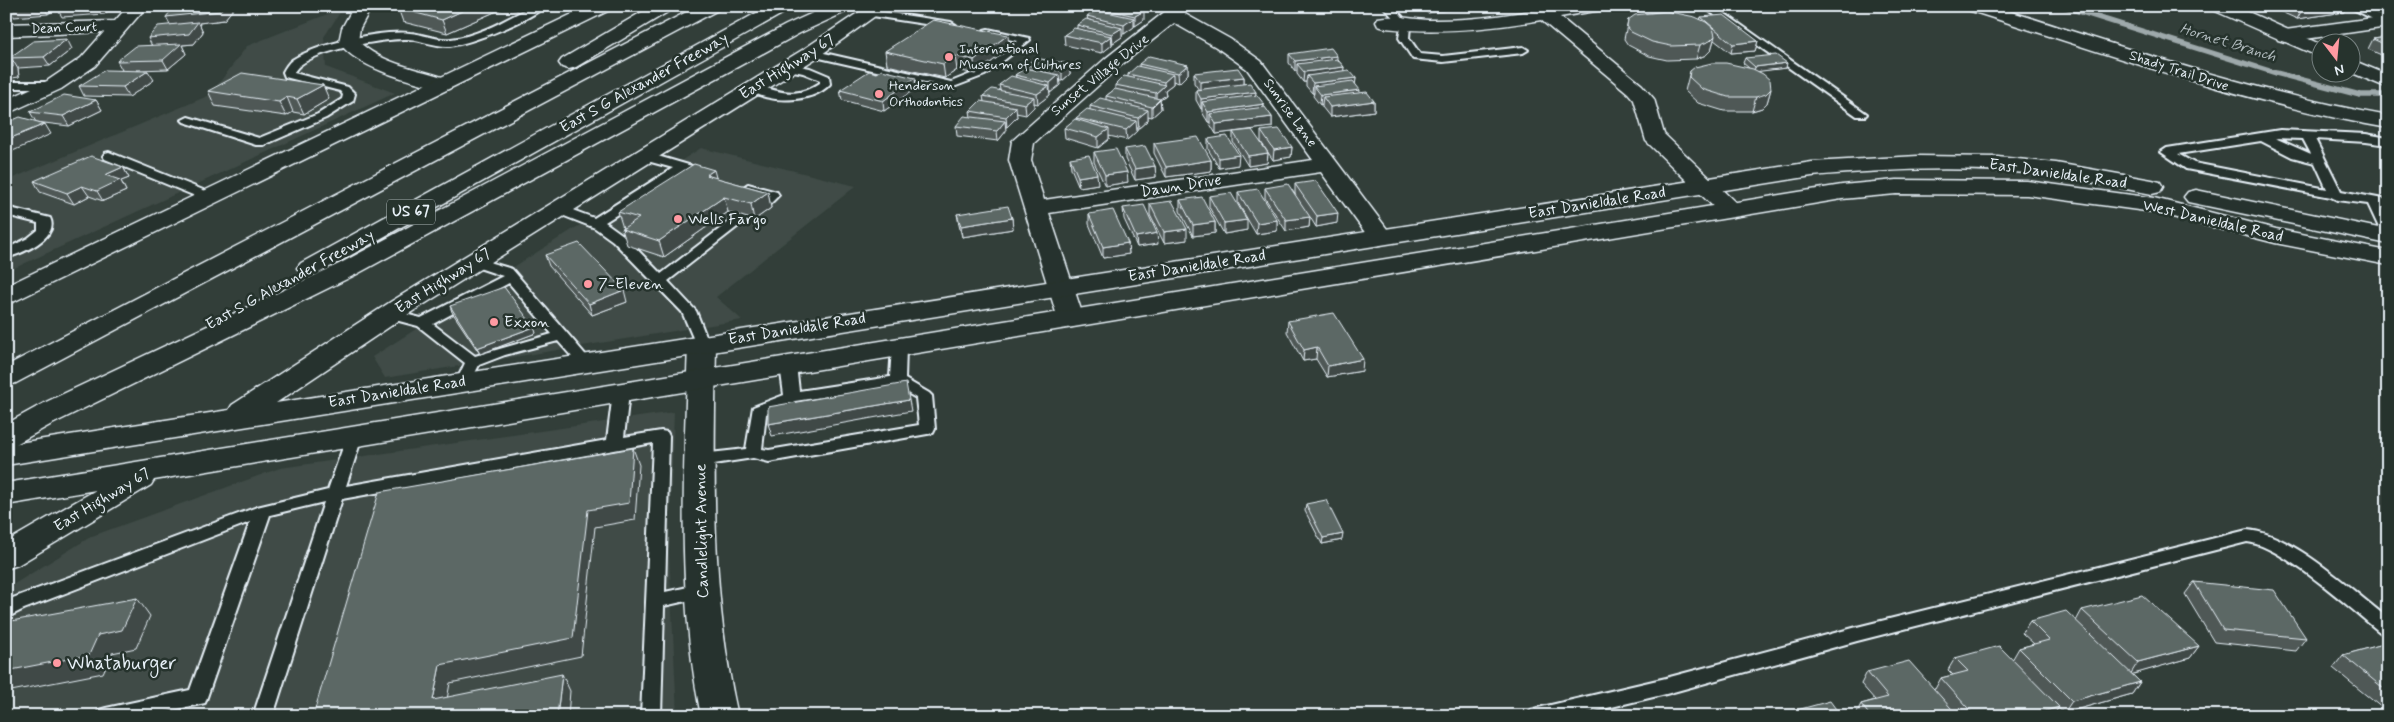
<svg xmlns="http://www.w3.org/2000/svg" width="2394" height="722" font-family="Mynerve,sans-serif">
<rect width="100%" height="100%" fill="#323e39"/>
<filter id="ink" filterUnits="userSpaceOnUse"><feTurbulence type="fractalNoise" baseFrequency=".02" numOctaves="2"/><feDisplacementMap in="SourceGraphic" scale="10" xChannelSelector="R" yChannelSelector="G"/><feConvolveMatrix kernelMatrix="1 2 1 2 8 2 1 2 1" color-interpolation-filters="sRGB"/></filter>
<g filter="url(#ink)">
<path fill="#3f4b46" d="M343,8l-19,29 2,30 69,26 -389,179v-91l204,-86 37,-49z
M701,148l155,38 -140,111 26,23 -357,58 -13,-21z
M674,412l-5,138 8,166h-671v-127l86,-53 188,-68z"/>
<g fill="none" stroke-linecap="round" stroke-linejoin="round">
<path stroke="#9ea9ab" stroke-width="5.5" d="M2062,6l214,67 84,22h28"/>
<g stroke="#e8f1f8" stroke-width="4">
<path id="lane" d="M532,6h13c-16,15 -73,37 -95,40 -15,1 -28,-6 -42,-7 -22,-1 -106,12 -114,34l54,14 7,7 -2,7 -27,17 -62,27h-8l-72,-23 -2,-2 6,-3 71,21 59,-24 24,-15 1,-4 -3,-4 -55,-14 -2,-5c2,-4 5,-9 9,-12 25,-16 88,-30 118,-27 14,1 27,8 41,6 28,-3 56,-20 81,-33z
M1383,6h10l17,19 -1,13 11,16 23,2 80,-9 5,3 -5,3 -80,9 -30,-3 -14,-21 2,-11z
M1531,6h11l8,8 -5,3z
M1702,6h12l153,108 -2,2h-8z
M2347,6h14l27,13v4h-7z
M870,10l81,12 5,3 -5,3 -85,-13 -1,-2z
M988,29l41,9 1,2 -45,35 -34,13 -140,-32 -5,-3 5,-3 140,32 27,-11 39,-30 -33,-7v-4z
M789,64l21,4 19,8 1,8c-16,19 -64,21 -82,4l6,-3c27,6 40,15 66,-2v-3l-17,-7 -18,-4 -1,-2z
M6,82h48l5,3 -5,3h-48z
M2280,130l86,4 22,4v7l-22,-3 -51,-3 26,52 47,9v8l-6,-1 6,11v18l-7,-4 -13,-28 -31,-4 -6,-3 -145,-28 -25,-17 6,-4zM2275,138l28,1 8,15zM2261,141l31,16 23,6 12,26 -133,-26 -16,-9z
M109,152l104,42 2,3 -2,3h-8l-100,-41 -2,-3 2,-3z
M644,152l65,19 2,3 -6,4 -21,-6 -79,50 18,13 38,39 78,-60 5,-1 6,4 -82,64 28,30 13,33 -2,3h-10l-15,-35 -69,-71 -18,-13 -41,-16 -1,-3 6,-4 35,13 79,-50 -33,-9 -2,-3z
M748,184l29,8 2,3 -13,13h-10l-1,-3 9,-9 -20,-5 -2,-3z
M6,207l44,11c10,20 -29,36 -44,40v-9l22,-11 10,-8v-7l-32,-8z
M475,258l37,11 78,91 3,3 -3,3h-10l-22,-25 -53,14 -26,10 -10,20h-10l-3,-3 9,-19 -47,-37 -34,-9 -2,-3 7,-4 32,8 82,-42 -33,-11 -2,-3 2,-3zM509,283l43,51 -77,22 -42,-32z
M899,343l7,4 -1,32 24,14 3,3 3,33 -2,4 -164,29 -16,-4 -52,8 -6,-2 -2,-4 2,-4 6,-2 45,-5 7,-42 31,-12 -4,-30 3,-3 5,-2 8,5 3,26 91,-14 2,-30zM895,386l21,12 3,27 -150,25 -7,-1 4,-35 29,-13z
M621,388l5,2 3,3 -5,44 37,-6 6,1 2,4 -4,156 37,-8 6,2 3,5 -3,5 -44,10 -3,110h-20l12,-273 -311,56 -69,217h-20l71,-214 -54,13 -65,188 -58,13h-51l3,-6 7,-2 84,-18 60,-168 -226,87 -18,9v-16l4,-3 247,-92 71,-17 20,-57h12l2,4 -16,49 261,-46 6,-47 3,-3z
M2247,530c45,3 104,60 141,88v17l-7,-2c-29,-23 -100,-88 -134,-91l-390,99 -191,53 -92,22h-46l3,-6 7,-2 128,-30 191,-51z"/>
</g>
<g stroke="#e8f1f8" stroke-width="3">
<path id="street" d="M128,6h19l-52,60 -34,23 -55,25v-14l41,-19 34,-23 23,-26 -98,4v-12l109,-3z
M354,6h18l-12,22 -2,13c23,23 61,28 91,38l3,4 -3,4 -7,2c-31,-8 -85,-20 -103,-47l3,-14z
M1172,6h21l-8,8 45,25 31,22 132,176 -3,5 -9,2 -9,-2 -51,-70 -272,41 35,106 -4,6 -9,2 -9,-2 -4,-6 -49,-159 3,-19 94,-83zM1174,23l42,24 31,22 66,91 -269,40 -13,-40 3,-17 86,-77z
M1560,6h44l-3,4 -41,7 82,68 12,14 10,35 74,71 4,5 -4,5 -8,2 -8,-2 -76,-74 -12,-41 -6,-7 -87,-73c-52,9 -103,14 -156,8l-7,-2 -2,-4 2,-4c18,-4 40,3 58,2 42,0 83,-7 124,-14z
M1965,6h28c131,41 259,86 395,110v12c-144,-25 -281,-74 -420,-118z
M2388,16v11l-103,15 -7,-2 -2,-4 2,-4 7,-2z
M702,336l10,2 4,6c-2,125 -6,249 22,372h-37c-25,-123 -17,-247 -13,-372l4,-6z"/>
</g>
<g stroke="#e8f1f8" stroke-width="3">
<path id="secondary" d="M589,6h24l-3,4 -595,291 -9,3v-18z
M868,6h21l-71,51 -408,256 -134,90 1536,-241 106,-6 79,1 59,6 96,17 8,2 3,5 -3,5 -8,2c-42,-8 -85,-17 -127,-21 -71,-7 -142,-3 -213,3l-1806,289v-20l223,-35 3,-5 160,-104 412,-252z
M2210,6h25l87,39v13l-109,-48z
M2352,60l36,15v13l-38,-16z
M1896,180l131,1 127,17 122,31 112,22v14l-113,-22 -122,-31 -126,-17 -131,-1 -54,5 -1688,281 -3,5 -133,80 -12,4v-27l90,-52 -90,15v-22l1836,-298z
M2196,190l192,40v14l-200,-42 -4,-5 4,-5z"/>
</g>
<g stroke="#e8f1f8" stroke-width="3">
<path id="highway" d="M652,6h22l-3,4 -95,57 -7,2 -7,-2 -3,-4 3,-4z
M698,6h23l-3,4 -702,373 -10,3v-20z
M769,6h23l-3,4 -470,263 -9,3 -9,-3 -4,-5 4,-5z
M828,6h25l-3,4 -50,23 -443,241 -307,151 -34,19 -10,3v-23l40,-22 293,-138 447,-239z"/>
</g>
<use href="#lane" fill="#26332d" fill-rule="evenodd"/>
<use href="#street" fill="#26332d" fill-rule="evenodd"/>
<use href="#secondary" fill="#26332d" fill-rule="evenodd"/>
<use href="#highway" fill="#26332d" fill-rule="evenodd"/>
</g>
<path fill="#4f5957" stroke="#e8f1f8" d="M11,6h47l-10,8 -34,3 -5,-9z
M403,6h121v1l-7,3 -11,-3 -59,26 -44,-11 -5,-14z
M1126,6l18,14 -9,6 -1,-1v2l-10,7h-2v3l-9,6h-1v2l-10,8 -37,-8 -1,-10 13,-7v-3l11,-5 -1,-4 13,-6v-2z
M1420,6h60l-53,7z
M2268,6h79l-3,6 -47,7z
M234,8l-10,12 -25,3 4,9 -9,12 -12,1 4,9 -18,15 -31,1 17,10 -25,17 -45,-1 -5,-10 43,-16 -5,-9 34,-16 19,-20 -4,-8z
M1701,17l57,24 -3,10 -24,2 -17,-13 -3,10 -5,5 -10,4 -29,1 -18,-4 -21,-11 -4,-6 4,-19h72z
M2388,37v21l-20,-9 5,-10z
M72,49l-22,17 -32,2 1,9 -10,-19z
M1009,49l-34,25 -18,-4 -12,8 -58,-13 -2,-14z
M1289,54l48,5 7,8 -1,4 13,7 -1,6 4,9 15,8v10l-44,6 -8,-10v-3l-2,1 -7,-9 1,-3h-2l-6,-7v-4h-3l-6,-8v-3h-2l-6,-8z
M1745,58l41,10 -29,3 14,18 -4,14 -5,5 -10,3h-28l-26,-8 -13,-12 5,-20 59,-3 -6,-5z
M1070,64v10l-8,7h-3l1,4 -10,8 -1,-1 1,3 -12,9 -4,-1v4l-8,8 -10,-2 1,4 -10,10h-2l1,4 -8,10 -41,-5 -1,-10 15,-9 -1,-6 14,-9 -1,-6 17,-6 -1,-5 17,-8 -1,-2 12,-7 -1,-3z
M1139,64l49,1v9l-9,9 -6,-2v3l-8,6 1,5 -6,4 1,10 -9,8 -4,-1v4l-9,8h-2v3l-10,9 -18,-4v3l-11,9 -33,-10 -1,-10 12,-8v-2l14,-8v-4l16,-6v-4l9,-7v-4l13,-8v-3l11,-7z
M1194,73l50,4v7l12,8 -1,3 9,9v3l8,10v10l-56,7 -6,-10v-2h-2l-6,-10v-3h-1l-5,-9v-10h3l-5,-7z
M916,88l-32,23 -42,-11 -2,-10z
M208,91l121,8 -25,15 -11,-2 -7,4 -71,-10z
M96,100l6,10 -33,16 -33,-4 -6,-10z
M1261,131l31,16 -1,10 -18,3 -12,-18z
M1233,132l35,21 -1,10 -19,3 -15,-24z
M1208,139l30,26 -19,3 -11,-19z
M1154,143l57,17v11l-45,6 -12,-24z
M1125,149l30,17 1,11 -21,3 -10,-21z
M1094,152l34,30 -23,4 -11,-24z
M1070,158l28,26 -19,3 -8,-19z
M123,167l6,11 -8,3 5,10 -23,10 -14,-5 -15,8 -34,-12 -6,-11z
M716,178l52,14 3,16 -17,12 -26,-8 -64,45 -37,-12 -5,-16 2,-1h-1l-5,-16z
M1295,184l42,39 -21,4 -6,-10 -1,10 -23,4 -21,-33v-10l30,7z
M1238,192l39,28v11l-21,3 -18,-31z
M1209,196l38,34 -23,4 -15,-27z
M1180,200l35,22v11l-22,3 -13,-25z
M1150,204l37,36 -23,3 -14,-28z
M1123,208l35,36 -21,3 -13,-28z
M957,214l55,4 1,11 -51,8 -3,-12z
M1089,214l39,29 1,11 -26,4 -14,-34z
M545,255l82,47 -35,13 -43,-49z
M450,306l86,27 -56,21 -28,-42z
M1288,321l74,50 -35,6 -11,-18 -13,2 -16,-29z
M1306,504l36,36 -20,4 -17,-33z
M2194,582l112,56 -10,13 -82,-9 -29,-48z
M2082,610l117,36 -9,12 -58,16 8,8 -8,12 -68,19 -6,-5 -5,8h-198l6,-12 14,-4 -14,-16 6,-12 68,17 6,-11 12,-3 -5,-5 7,-12 57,2 7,-12 15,-4 -12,-11 8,-12h46z
M2388,643v70l-55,-45 10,-13z"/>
<path fill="#404947" stroke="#e8f1f8" d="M43,6h15l-10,8z
M80,6h33l-8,8 -43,3 -5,-9z
M224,6h9l1,2 -10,12 -25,3 4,9 -9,12 -12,1 4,9 -18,15 -5,-9 -10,-12 -5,-10 23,-12 -5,-9z
M287,6h20l-20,2z
M473,6h33v1l-59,26 -5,-13z
M516,6h8v1l-7,3z
M1427,6h53l-53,7z
M2326,6h21l-3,6 -47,7 5,-9z
M1144,11v9l-9,6v-10z
M1134,18v9l-10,7v-9z
M1122,28v9l-9,6 -1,-9z
M1008,35l1,14 -34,25 -1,-14z
M1111,36l1,9 -10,8v-10z
M1715,36l-4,14 -5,5 -10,4 4,-14z
M67,39l5,10 -22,17 -6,-9z
M1758,41l-3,10 -24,2 2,-9z
M955,56l2,14 -12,8 -2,-14z
M1337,56v10l-40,-2v7h-2v-10z
M12,59l6,10 1,8 -13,2v-11z
M1787,63l-1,5 -32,4 1,-5z
M1070,64v10l-8,7v-10z
M1188,65v9l-9,9 -1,-10z
M1344,67l-1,10 -36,-1 -1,6h-3l1,-10z
M148,71l6,9 -25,17 -6,-10z
M1173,74v10l-8,6 1,5 -6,4 1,10 -9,8v-10l4,-4v-10l8,-7v-4z
M1059,75l1,10 -10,8v-10z
M1244,77v10l-44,5v-10z
M915,78l1,10 -32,23 -1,-10z
M1356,78l-1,9 -41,-1v7h-2l1,-10z
M323,85l6,14 -25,15 -7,-15z
M1049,86l1,9 -12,9 -1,-10z
M1771,89l-4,14 -5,5 -10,3 4,-14z
M1360,90l-1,10 -36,-3 -1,7 -2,1 1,-10z
M1256,92l-1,10h-53v7h-1v-10z
M287,97l6,15 -7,4 -7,-14z
M1034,97v10l-8,8 -1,-11z
M96,100l6,10 -33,16 -6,-10z
M1374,101v10l-44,6v-10z
M1264,104l-1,10h-53v8h-2v-10z
M1016,107l1,10 -10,10 -1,-10z
M1148,110v10l-9,8 -1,-10z
M1272,117v10l-56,7v-10z
M1005,121l1,10 -8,10 -1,-10z
M1136,121l1,10 -10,9 -1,-10z
M45,124l6,10 -45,20v-14z
M1109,129v10l-11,9v-11z
M1292,147l-1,10 -18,3 1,-10z
M1268,153l-1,10 -19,3v-10z
M1239,155l-1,10 -19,3v-10z
M1211,160v11l-45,6v-10z
M1155,166l1,11 -21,3v-11z
M123,167l6,11 -8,3 5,10 -23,10 -6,-10 8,-16z
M714,170l4,15 -12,-10z
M1127,172l1,10 -23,4v-11z
M1097,174l1,10 -19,3 -1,-10z
M82,186l7,10 -15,8 -7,-11z
M768,192l3,16 -17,12 -3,-16z
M724,197l4,15 -64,45 -5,-16z
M1338,213l-1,10 -21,4 1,-11z
M1310,217l-1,10 -23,4v-11z
M1012,218l1,11 -51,8 -1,-11z
M1247,220v10l-23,4v-11z
M1277,220v11l-21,3 1,-11z
M1215,222v11l-22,3v-11z
M1187,229v11l-23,3v-11z
M1157,233l1,11 -21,3 -1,-10z
M1128,243l1,11 -26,4v-11z
M624,290l3,12 -35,13 -3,-11z
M534,327l2,6 -56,21 -3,-6z
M1317,347l-1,12 -13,2 1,-11z
M1363,359l-1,12 -35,6 1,-11z
M909,400l2,11 -139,25 -4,-12z
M633,448l6,17 -4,55 -40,7 -14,129 -131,27 -6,33 -11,-16 7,-35 148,-155z
M1343,534l-1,6 -20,4 1,-6z
M137,598l13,18 -14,32 -24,5 -9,20 -97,19v-21l92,-36z
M2199,646l-9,12 -60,17 8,-13z
M562,674l8,17 -2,25h-11z
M2140,682l-8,12 -68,19 8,-12z
M2059,707l-6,9h-24z"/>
<path fill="#5c6865" stroke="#e8f1f8" d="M11,6h17l-19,2z
M59,6h21l-23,2z
M175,6h49l-4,5 -54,6z
M403,6h70l-31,14 -44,-12z
M1102,6h24l18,5 -9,5 -35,-8z
M2294,6h32l-24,4z
M1098,10l36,8 -10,7 -37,-9z
M1666,11l29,6 11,5 7,6 2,8 -5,5 -10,4 -29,1 -19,-4 -21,-10 -4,-6 1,-6 7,-5z
M1724,15l34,26 -25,3 -32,-27z
M1086,19l36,9 -10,6 -35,-9z
M933,20l75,15 -34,25 -19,-4 -12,8 -58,-13z
M198,22l-9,12 -41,4 10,-12z
M1074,28l37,8 -9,7 -38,-8z
M2388,37v9l-15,-7z
M67,39l-23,18 -35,1 24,-17z
M181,44l-18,16 -46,1 19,-15z
M1331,48l6,8 -42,5 -6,-7z
M1776,55l11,8 -32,4 -10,-9z
M1149,56l39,9 -10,8 -39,-9z
M1035,58l35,6 -8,7 -36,-6z
M12,59l1,8 -7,1v-8z
M1337,59l7,8 -40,5 -7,-8z
M1712,63h14l27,6 10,5 7,6 1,9 -5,5 -10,3h-28l-26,-8 -13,-12 1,-6 5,-4z
M1137,66l36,8 -9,8 -36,-8z
M1025,68l34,7 -9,8 -35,-8z
M1238,68l6,9 -44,5 -6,-9z
M105,70l43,1 -25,16 -44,-1z
M882,70l33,8 -32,23 -43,-11 29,-19 8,2z
M1349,70l7,8 -43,5 -6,-7z
M242,73l81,12 -26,14 -10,-2 -8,5 -71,-11z
M1011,76l38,10 -12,8 -38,-9z
M1124,76l41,9 -9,8 -41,-8z
M1353,81l7,9 -39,5 -7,-9z
M1250,83l6,9 -55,7 -5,-9z
M992,89l42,8 -9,7 -42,-8z
M1115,89l45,10 -8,8 -46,-11z
M1367,92l7,9 -44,6 -7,-10z
M64,95l32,5 -33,16 -33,-4z
M1257,95l7,9 -56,8 -6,-10z
M1100,98l48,12 -10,8 -48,-12z
M980,101l36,6 -10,10 -36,-6z
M1265,107l7,10 -56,7 -6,-10z
M1087,109l49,12 -10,9 -50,-12z
M964,116l41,5 -8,10 -41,-5z
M20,117l25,7 -39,16v-17z
M1075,119l34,10 -11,8 -34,-9z
M1279,129l13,18 -18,3 -13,-19z
M1252,130l16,23 -20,3 -15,-24z
M1227,136l12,19 -20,3 -11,-19z
M1198,137l13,23 -45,7 -12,-24z
M1145,146l10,20 -20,3 -10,-20z
M1116,149l11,23 -22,3 -11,-23z
M1089,155l8,19 -19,3 -8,-19z
M91,156l32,11 -18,8 15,5 -23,11 -15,-5 -15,7 -33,-12z
M694,164l20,6 -8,5 62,17 -17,12 -27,-7 -65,44 -37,-12 17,-11 -21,-6z
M1316,181l22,32 -21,3 -22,-32z
M1288,184l22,33 -24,3 -21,-32z
M1258,189l19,31 -20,3 -19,-31z
M1231,193l16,27 -23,3 -15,-27z
M1202,197l13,25 -22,3 -13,-25z
M1172,201l15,28 -23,3 -14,-28z
M1144,205l13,28 -21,4 -13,-29z
M1008,206l4,12 -51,8 -4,-12z
M1113,210l15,33 -25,4 -14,-33z
M579,243l45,47 -35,14 -44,-49z
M504,287l30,40 -57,21 -27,-42z
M1334,313l29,46 -35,7 -11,-19 -13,3 -16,-29z
M906,383l3,17 -141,24v-17z
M633,448l-4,55 -41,7 -15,128 -133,27 -7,35 129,-26 -5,42h-244l66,-224z
M1326,500l17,34 -20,4 -17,-34z
M2194,582l80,8 32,48 -83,-8z
M2142,595l57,51 -61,16 -56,-52z
M137,598l-15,32 -24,5 -9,20 -83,16v-49z
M2066,611l74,71 -68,19 -53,-53 30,-8 -19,-19z
M2387,643h1v49l-45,-37z
M1999,646l60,61 -30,9h-54l-34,-38 27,-7 -13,-13z
M1909,661l49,55h-88l-9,-12 27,-7 -21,-25z
M1830,701l11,15h-66z"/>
</g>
<g fill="#ff9aa2" stroke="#26332d" stroke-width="2">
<circle cx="949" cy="57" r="5"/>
<circle cx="879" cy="94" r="5"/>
<circle cx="678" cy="219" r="5"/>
<circle cx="588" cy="284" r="5"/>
<circle cx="494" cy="322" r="5"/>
<circle cx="57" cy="663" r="5"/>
</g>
<g text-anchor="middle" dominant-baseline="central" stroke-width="5" stroke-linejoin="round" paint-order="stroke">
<g font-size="14" fill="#e8f1f8" stroke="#26332d">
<text transform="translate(64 28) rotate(-2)">Dean Court</text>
<text transform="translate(2179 71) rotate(18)">Shady Trail Drive</text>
<text transform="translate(1100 75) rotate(-39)">Sunset Village Drive</text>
<text transform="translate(1290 113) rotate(54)">Sunrise Lane</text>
</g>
<g font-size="14" fill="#e8f1f8" stroke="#26332d" text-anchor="start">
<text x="959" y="49">International<tspan x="959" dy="16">Museum of Cultures</tspan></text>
<text x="889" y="86">Henderson<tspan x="889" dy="16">Orthodontics</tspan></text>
</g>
<g font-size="15" font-style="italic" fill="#b1bbbe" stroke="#26332d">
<text transform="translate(2228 43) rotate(17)">Hornet Branch</text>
</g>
<rect fill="#26332d" stroke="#aeb8bb" stroke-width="1" x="387" y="199.5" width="48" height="25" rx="4"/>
<g font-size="15" font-weight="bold" fill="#e8f1f8">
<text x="411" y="212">US 67</text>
</g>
<g font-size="16" fill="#e8f1f8" stroke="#26332d">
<text transform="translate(787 67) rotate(-32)">East Highway 67</text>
<text transform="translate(644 83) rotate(-29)">East S G Alexander Freeway</text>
<text transform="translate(2058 174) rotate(8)">East Danieldale Road</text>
<text transform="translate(1181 186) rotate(-9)">Dawn Drive</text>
<text transform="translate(1597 203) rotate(-9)">East Danieldale Road</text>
<text transform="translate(2213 221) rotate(13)">West Danieldale Road</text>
<text transform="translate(1197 266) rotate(-9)">East Danieldale Road</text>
<text transform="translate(290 280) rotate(-29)">East S G Alexander Freeway</text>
<text transform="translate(443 281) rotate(-32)">East Highway 67</text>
<text transform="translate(797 329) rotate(-9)">East Danieldale Road</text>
<text transform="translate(397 392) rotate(-9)">East Danieldale Road</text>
<text transform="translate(102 500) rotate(-31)">East Highway 67</text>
<text transform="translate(702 531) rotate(-91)">Candlelight Avenue</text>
</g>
<g font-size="16" fill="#e8f1f8" stroke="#26332d" text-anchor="start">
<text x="688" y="219">Wells Fargo</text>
<text x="598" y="284">7-Eleven</text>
<text x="504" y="322">Exxon</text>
</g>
<g font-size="19" fill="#e8f1f8" stroke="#26332d" text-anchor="start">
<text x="67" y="663">Whataburger</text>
</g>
</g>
<rect width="2394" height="722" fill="none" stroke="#26332d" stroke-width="25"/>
<rect x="12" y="12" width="2369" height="697" fill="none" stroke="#e8f1f8" stroke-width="2" filter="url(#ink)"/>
<g transform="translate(2336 58) rotate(164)"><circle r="24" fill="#26332d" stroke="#747f7e"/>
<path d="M0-4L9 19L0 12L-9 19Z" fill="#ff9aa2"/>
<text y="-8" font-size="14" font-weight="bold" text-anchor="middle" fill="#e8f1f8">N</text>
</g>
</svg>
